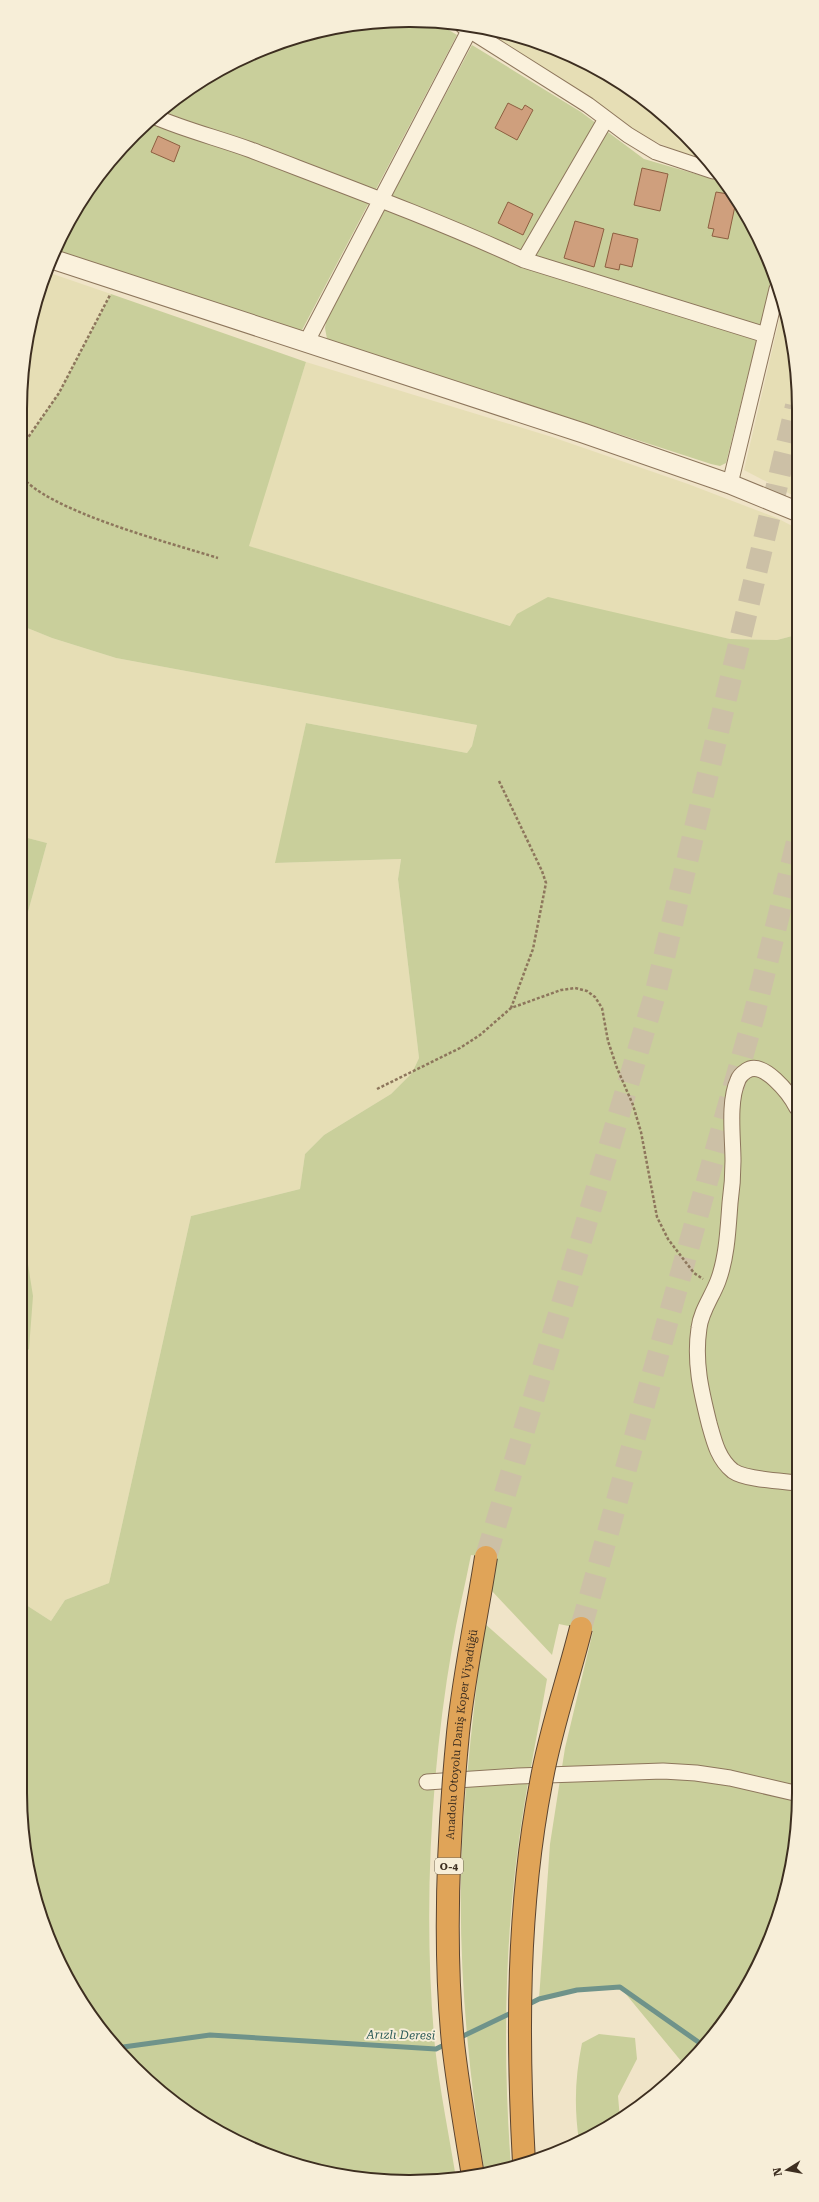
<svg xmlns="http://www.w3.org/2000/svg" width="819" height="2202" font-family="'Roboto Serif',serif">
<rect width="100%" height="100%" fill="#f0e4c8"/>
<path fill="#e6deb5" d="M482,29l29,4 115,53 76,67 5,8 -33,-11 -35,-16z
M47,272l64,22 -52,99 -39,56v-40l13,-101z
M782,308l14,50v139l-52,-27z
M306,362l246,75 136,47 89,34 19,10v107l-19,5 -47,-1 -79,-17 -141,4 -262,-80z
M20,625l32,13 64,20 361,67 -5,21 -5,7 -161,-30 -30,140 125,-4 -3,20 21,179 -7,15 -21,21 -67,41 -19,19 -5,35 -109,27 -82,367 -44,17 -14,21 -31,-20v-242l9,-10 -2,-90 -7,-1v-317l27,-98 -27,-7z"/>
<path fill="#c9cf9b" d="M434,21l23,14 -156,297 -246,-82 5,-13 41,-65 52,-55 62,-45 70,-31 74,-18z
M472,45l109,67 63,47 76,22 49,79 4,14 -47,189 -6,3 -9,-2 -384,-125 -2,-11 2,-11z
M111,294l195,68 -57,184 261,80 7,-12 31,-17 182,42 47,1 19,-5 3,1157 -13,102 -27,71 -40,64 -33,38 -66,-80 -43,3 -38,9 11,-155 15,-96 28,-117 -34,-7 -7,31 -61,-65 -5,-33 -15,-2c-6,31 -14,62 -19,93 -22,128 -29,270 -17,399 5,44 14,88 21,131 -198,24 -389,-114 -428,-309 -9,-41 -8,-86 -8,-127 0,-47 0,-94 0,-141l31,20 14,-21 44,-17 82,-367 109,-27 5,-35 19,-19 67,-41 21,-21 7,-15 -21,-179 3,-20 -126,4 31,-140 161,30 5,-7 5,-21 -361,-67 -64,-20 -32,-13v-176l39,-56z
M20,836l27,7 -27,98z
M20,1258h7l6,38 -4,53 -9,10z
M484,1623l63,56c-9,54 -21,108 -28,161 -15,108 -16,219 -8,327l-26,8c-19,-115 -29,-234 -22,-350 5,-68 13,-135 21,-202z
M599,2034l36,4 2,21 -19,37 2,23 -41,22c-5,-34 -4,-64 3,-98z"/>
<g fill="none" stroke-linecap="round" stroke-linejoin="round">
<path stroke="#6f938a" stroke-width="5" d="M525,2006l14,-7 38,-9 43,-3 84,59
M459,2038l56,-27
M116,2048l94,-13 226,14 12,-6"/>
</g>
<path fill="#cf9f7d" stroke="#8d5f41" d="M508,103l14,7 3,-5 8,5 -16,30 -22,-12z
M158,136l22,10 -6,16 -23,-10z
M642,168l26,6 -8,37 -26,-6z
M716,192l12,2 7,12 -7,33 -16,-3 2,-7 -6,-1z
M508,202l25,12 -10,21 -25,-12z
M575,221l29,8 -10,38 -30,-9z
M613,233l25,6 -6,28 -12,-3 -1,6 -14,-3z"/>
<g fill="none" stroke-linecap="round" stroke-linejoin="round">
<path stroke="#ccc0a6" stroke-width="22" stroke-dasharray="22 11" stroke-linecap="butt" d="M486,1557l170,-566 140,-585
M581,1628l173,-613 43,-173"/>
<g stroke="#8d765c" stroke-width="17">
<path id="minor" d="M463,26l125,79 40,30 28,17 57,19
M153,116c32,14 65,22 98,34 91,35 184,69 273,110
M606,119l-82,141 242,75
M306,343l164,-314
M730,484l47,-195
M797,1108c-7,-14 -34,-49 -51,-37 -3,2 -7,6 -8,9 -10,22 -5,57 -5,81 0,14 -1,28 -3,42 -2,26 -3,54 -12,78 -6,16 -17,30 -19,47 -5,34 2,63 10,95 5,18 9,36 24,48 13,9 49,10 65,12
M427,1782l91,-6 145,-5 33,2 34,5 69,16"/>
</g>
<g stroke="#8d765c" stroke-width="21">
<path id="tertiary" d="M52,259l531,174 147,51 66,27"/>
</g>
<path stroke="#8d765c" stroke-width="2.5" stroke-dasharray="3 2" stroke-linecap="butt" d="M20,449l39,-56 51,-98
M20,474c23,36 154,70 198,84
M499,781l43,90 4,12 -13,66 -22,59
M377,1089l83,-41 20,-13 31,-27 50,-18 14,-2 12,3 8,6 7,11 6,33 9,27 16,37 8,27 16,85 11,22 26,34 9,6"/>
<use href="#minor" stroke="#faf1dc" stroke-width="15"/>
<use href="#tertiary" stroke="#faf1dc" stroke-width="19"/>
<g stroke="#5b4430" stroke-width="24" stroke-linecap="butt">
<g id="motorway-bridge">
<path d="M524,2163c-7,-127 -7,-255 17,-380 9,-52 27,-103 40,-155"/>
<path id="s1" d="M473,2176c-7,-44 -15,-88 -20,-133 -10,-102 -5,-207 5,-310 6,-59 19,-118 28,-176"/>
</g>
</g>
<use href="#motorway-bridge" stroke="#e0a458" stroke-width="22"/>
</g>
<g text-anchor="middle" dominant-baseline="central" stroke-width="4" stroke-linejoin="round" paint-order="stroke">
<rect fill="#f7eed8" stroke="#756857" stroke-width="1" x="435" y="1858" width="28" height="16" rx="3"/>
<g font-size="10" font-weight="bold" fill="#3d2e20">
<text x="449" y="1866">O-4</text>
</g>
<g font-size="11" fill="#3d2e20" stroke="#f7eed8">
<text stroke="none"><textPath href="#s1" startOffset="444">Anadolu Otoyolu Daniş Koper Viyadüğü</textPath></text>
</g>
<g font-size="12" font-style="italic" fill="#2f5d5a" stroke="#f7eed8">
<text transform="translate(401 2035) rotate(1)">Arızlı Deresi</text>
</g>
</g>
<path d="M0 0H819V2202H0ZM409 27H410A382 382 0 0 1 792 409V1793A382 382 0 0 1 410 2175H409A382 382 0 0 1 27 1793V409A382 382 0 0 1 409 27Z" fill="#f7eed8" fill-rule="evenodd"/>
<path fill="none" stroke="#3d2e20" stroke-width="2" d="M409 27H410A382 382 0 0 1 792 409V1793A382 382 0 0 1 410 2175H409A382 382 0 0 1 27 1793V409A382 382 0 0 1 409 27Z"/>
<g transform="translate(787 2170) rotate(259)" stroke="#f7eed8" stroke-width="3" paint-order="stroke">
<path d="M0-3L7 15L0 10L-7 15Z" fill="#3d2e20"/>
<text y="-6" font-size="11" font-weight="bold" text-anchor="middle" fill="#3d2e20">N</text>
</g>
</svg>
